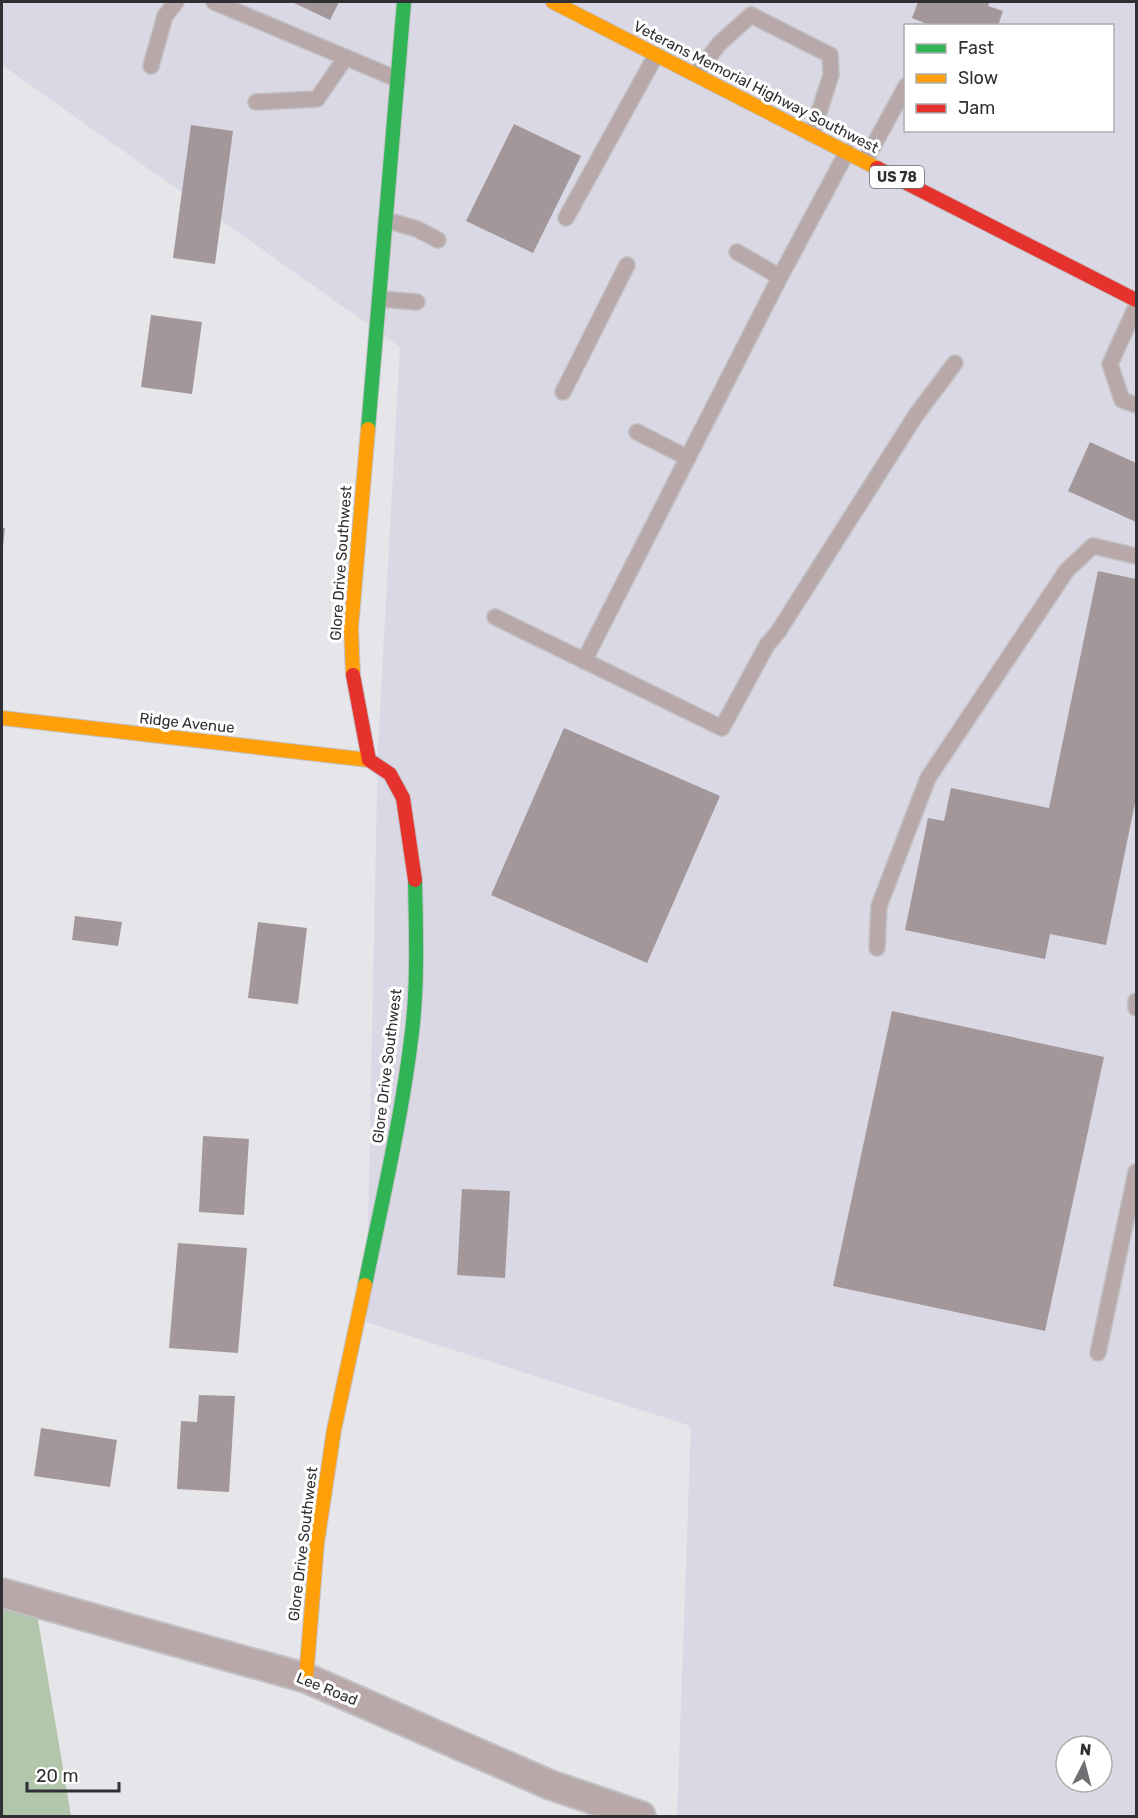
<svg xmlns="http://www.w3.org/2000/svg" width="1138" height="1818" font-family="Rubik,sans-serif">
<rect width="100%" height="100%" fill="#e5e5ea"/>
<path fill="#d9d8e4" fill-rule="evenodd" d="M2,2h1134v1814h-459l14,-390 -325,-104 12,-575 22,-400 -398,-282zM906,26h206v104h-206zM1066,1746h36v36h-36z"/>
<path fill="#b1c6aa" d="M2,1604l35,10 34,202h-69z"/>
<path fill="#a39799" d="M292,2h47l-9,18z
M918,2h72l-2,4 15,5 -5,15h-66l-20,-8z
M514,124l67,32 -48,97 -67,-32z
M191,125l42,6 -18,133 -42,-6z
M151,315l51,7 -10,72 -51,-7z
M1090,442l46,21v59l-68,-31z
M2,528h3l-2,19h-1z
M1098,571l38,8v219l-30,147 -56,-11 -5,25 -140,-29 23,-112 16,3 7,-33 98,20z
M564,728l156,68 -73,167 -156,-68z
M75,916l47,6 -4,24 -46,-6z
M258,922l49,6 -9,76 -50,-6z
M892,1011l212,46 -59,274 -212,-45z
M203,1136l46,3 -5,76 -45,-3z
M462,1189l48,2 -5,87 -48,-3z
M178,1243l69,5 -9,105 -69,-5z
M199,1395l36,1 -6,96 -52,-3 4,-68 16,1z
M41,1428l76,12 -7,47 -76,-11z"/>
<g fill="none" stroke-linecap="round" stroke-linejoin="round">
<g stroke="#c2c2c5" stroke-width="18">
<path id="lane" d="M214,2l183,77
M151,66l14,-50 11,-14
M696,74l23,-30 32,-29 79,40 1,20 -19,59
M256,102l61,-3 29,-42
M865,161l41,-75
M566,218l90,-163
M386,220l31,9 21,11
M737,252l43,25
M381,299l36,3
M1136,307l-26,57 12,36 14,5
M563,392l64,-127
M637,432l51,26
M495,617l227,111 45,-83 11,-13 138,-217 39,-52
M584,661l196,-384 67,-125
M877,948l2,-42 49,-128 139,-208 26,-24 43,10
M1136,1001v7
M1098,1353l38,-181"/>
</g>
<g stroke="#c2c2c5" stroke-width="32">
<path id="street" d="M2,1593l304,85 242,106 93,32"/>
</g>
<g stroke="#c2c2c5" stroke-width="16">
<path id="fast" d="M368,429l36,-427
M365,1285c17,-84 37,-168 47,-253 6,-50 4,-101 3,-152"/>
</g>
<g stroke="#c2c2c5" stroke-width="16">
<path id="slow" d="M553,2l324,166
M353,675l-2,-46 17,-200
M2,718l367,42
M306,1678l11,-135 17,-113 31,-145"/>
</g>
<g stroke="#c2c2c5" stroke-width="16">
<path id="jam" d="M877,168l259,132
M353,675l16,85 21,14 13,24 12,82"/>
</g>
<use href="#lane" stroke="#b8a8aa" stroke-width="15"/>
<use href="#street" stroke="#b8a8aa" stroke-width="28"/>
<use href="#fast" stroke="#30b455" stroke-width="14"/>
<use href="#slow" stroke="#ff9f0a" stroke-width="14"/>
<use href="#jam" stroke="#e5322d" stroke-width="14"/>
</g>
<g text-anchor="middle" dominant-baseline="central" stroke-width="6" stroke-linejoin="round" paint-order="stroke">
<rect fill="#fff" stroke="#6e6e71" stroke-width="1.5" x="870" y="166" width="54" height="22" rx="4.5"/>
<g font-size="14" font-weight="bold" fill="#303034">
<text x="897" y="177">US 78</text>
</g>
<g font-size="15" fill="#303034" stroke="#fff">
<text transform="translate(756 87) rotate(27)">Veterans Memorial Highway Southwest</text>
<text transform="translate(341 563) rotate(-86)">Glore Drive Southwest</text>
<text transform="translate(187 723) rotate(6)">Ridge Avenue</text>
<text transform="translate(387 1066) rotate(-83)">Glore Drive Southwest</text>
<text transform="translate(303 1544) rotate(-83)">Glore Drive Southwest</text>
<text transform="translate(327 1689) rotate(22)">Lee Road</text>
</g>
</g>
<rect width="1138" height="1818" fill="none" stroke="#303034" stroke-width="6"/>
<rect x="904" y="24" width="210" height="108" fill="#ffffff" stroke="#acacae" stroke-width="1.5"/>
<rect x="916" y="44" width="30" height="9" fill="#30b455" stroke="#acacae" stroke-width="1.5"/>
<text x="958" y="54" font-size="18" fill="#303034">Fast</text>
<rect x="916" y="74" width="30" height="9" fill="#ff9f0a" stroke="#acacae" stroke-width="1.5"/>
<text x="958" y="84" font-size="18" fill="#303034">Slow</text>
<rect x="916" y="104" width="30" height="9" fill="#e5322d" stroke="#acacae" stroke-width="1.5"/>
<text x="958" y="114" font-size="18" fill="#303034">Jam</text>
<g transform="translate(1084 1764) rotate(6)"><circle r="28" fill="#ffffff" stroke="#acacae" stroke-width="1.5"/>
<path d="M0-4.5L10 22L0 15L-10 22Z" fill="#6f6f74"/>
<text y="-9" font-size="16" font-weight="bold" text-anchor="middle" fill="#303034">N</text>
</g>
<path d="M27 1782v9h92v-9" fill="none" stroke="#303034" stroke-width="3"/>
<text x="36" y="1782" font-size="18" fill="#303034" stroke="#ffffff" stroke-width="4.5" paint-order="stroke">20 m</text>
</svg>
